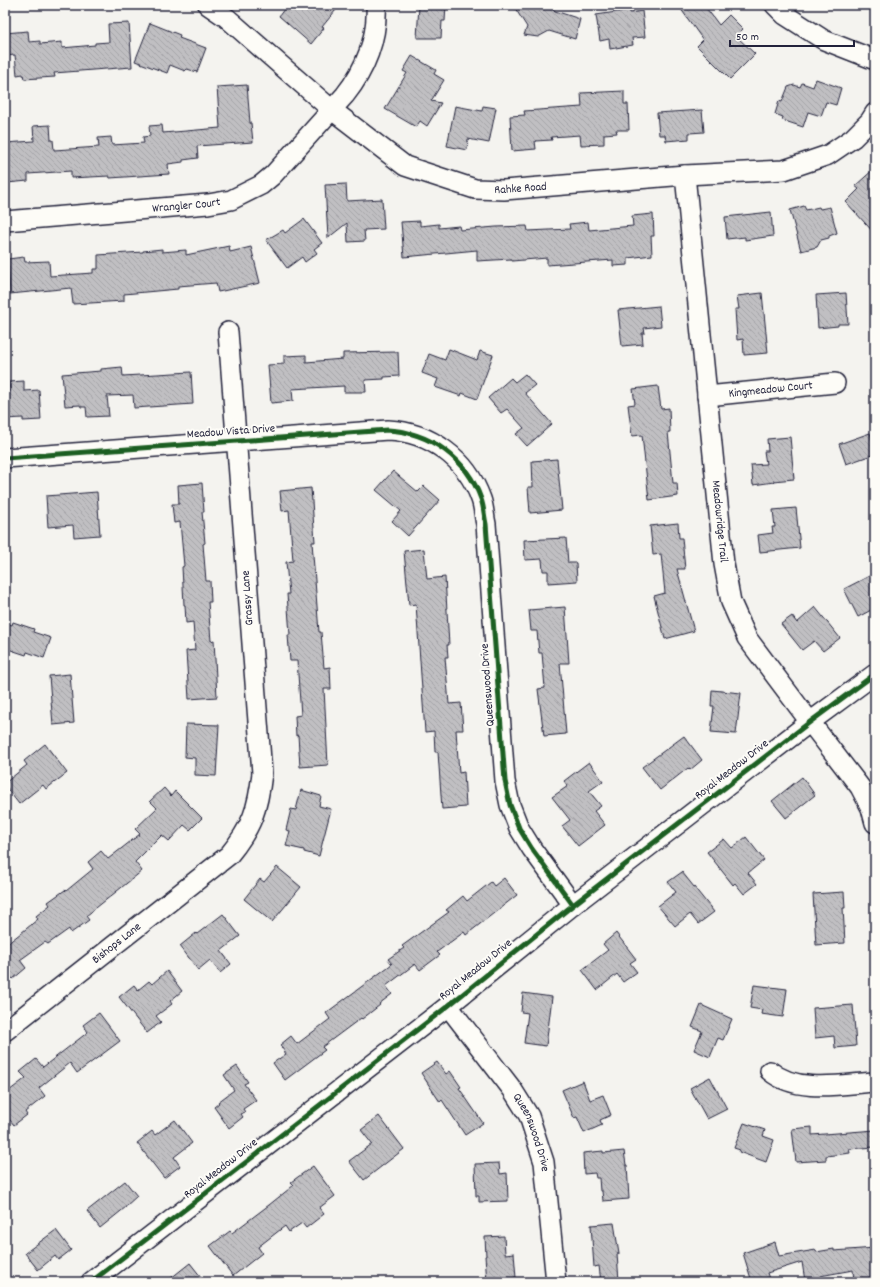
<svg xmlns="http://www.w3.org/2000/svg" width="880" height="1287" font-family="Dekko,sans-serif">
<defs>
<pattern id="building-back-hatch" width="6" height="6" patternUnits="userSpaceOnUse"><rect width="6" height="6" fill="#c0bfc2"/><path d="M-1 5l2 2M0 0l6 6M5-1l2 2" fill="none" stroke="#a5a4a8"/></pattern>
</defs>
<rect width="100%" height="100%" fill="#f4f3ef"/>
<filter id="ink" filterUnits="userSpaceOnUse"><feTurbulence type="fractalNoise" baseFrequency=".025" numOctaves="2"/><feDisplacementMap in="SourceGraphic" scale="8" xChannelSelector="R" yChannelSelector="G"/><feConvolveMatrix kernelMatrix="1 2 1 2 8 2 1 2 1" color-interpolation-filters="sRGB"/></filter>
<g filter="url(#ink)">
<path fill="url(#building-back-hatch)" stroke="#22223b" d="M287,5h53l-18,22 2,1 -13,16 -32,-28z
M419,5h27l-1,16h-3l-1,17h-24z
M513,5h37l5,6 25,8 -5,20 -26,-8 -11,6 -14,-2 3,-8z
M678,5h26l15,20 10,-10 14,14 -7,7 19,18 -25,25 -33,-33 6,-6z
M630,10v3l12,-2 3,26 -13,1 1,7 -23,4 -1,-10 -9,2 -4,-26z
M129,23l3,44 -78,6 1,4 -31,2 -1,-5 -6,1 -2,-20 -10,1v-23l23,-2 1,11 11,-1v3l22,-2v6l33,-3v-2l14,-1 -1,-18z
M150,23l30,12 -1,3 27,10 -9,24 -10,-3 -2,2 -15,-6 -3,8 -32,-12z
M412,56l24,14 -2,4 10,6 -13,21 10,2 -14,23 -7,-5 -4,6 -31,-18 22,-36 -4,-2z
M816,79l25,9 -5,17 -10,-3 -5,14 -13,-4 -5,15 -21,-7 1,-3 -8,-3 4,-13 3,1 6,-15 6,-2 6,2 2,-4 11,4z
M247,85l3,38h1l2,19 -56,4 1,12 -15,2v2l-15,2 1,10 -59,4 -1,-2 -38,2v-7l-43,3v7l-21,2 -2,-40 29,-2 -1,-15 17,-1 1,15h2l1,10 45,-3 -1,-9 13,-1 1,8 32,-2 -1,-6 7,-1 -1,-10 13,-1 1,8 57,-5 -3,-41z
M624,91v13h4l1,26h-13l1,3 -13,1v10l-23,1 -1,-10 -29,2 1,3 -17,1 1,8 -24,2 -2,-35 15,-1 -1,-4 58,-4 -1,-14z
M455,106l27,5 1,-5 13,2 -7,35 -21,-4 -1,11 -20,-4z
M702,110l2,22 -15,1v6l-23,2 -1,-6h-6l-2,-22z
M875,168v66l-29,-32 13,-13 -4,-3z
M346,184l1,17 35,-2 2,30 -20,1 1,11 -17,1 -1,-19 -19,15 -3,-53z
M804,206l2,4 13,-3 1,2 10,-2 7,26 -8,3v2l-8,2 -4,7 -16,4 -11,-41z
M771,212l2,24 -28,4v-3l-18,2 -2,-22z
M653,214l1,22h-3l1,19 -24,3v7l-15,1v-6l-66,5v-7l-35,3 -1,-2 -34,2v-11l-73,7 -3,-35 19,-1v5l19,-2v4l20,-2 1,4 36,-3 31,-1 1,5 42,-2 -1,-5 19,-2 1,8 44,-4 -1,-10z
M304,219l18,24 -8,6 3,4 -12,9 -3,-5 -15,11 -21,-28 17,-10 2,3z
M229,246l1,6 21,-5 9,36 -42,9 -2,-9 -38,3v3l-54,5v7l-51,3 -2,-16 -61,6 -2,-35 16,-2 1,5 24,-1 1,15 43,-3v-4h5v-14l45,-3v-1l19,-2v3l24,-2v5z
M762,293l6,60 -24,2 -1,-16 -6,1 -2,-31h4l-2,-13z
M846,293l2,31h-10v2l-20,2 -2,-33z
M659,306l2,20 -17,2 1,5h-3l1,11 -21,2 -4,-36z
M449,349l28,11 3,-9 13,4 -16,44 -15,-6 -1,3 -26,-9 3,-8 -16,-6 7,-19 16,6z
M398,352l1,24 -15,1v2l-19,1 1,12h-22v-6l-52,3 1,12 -22,2 -3,-38 16,-1v-8l22,-1v7l37,-3v-6z
M122,367l1,9 68,-4 2,32 -59,4 -1,-13 -26,1 2,20 -22,1 -1,-10h-5l-1,-2 -15,1 -3,-32 39,-3v-2z
M525,374l10,11 -10,8 27,31 -25,22 -11,-12 8,-6 -17,-19 -6,4 -13,-15 23,-20 4,4z
M24,381v10l15,-1 2,30 -18,1v-3l-18,1v-28h5l-1,-9z
M658,386l3,23 8,-1 1,24h-2l5,51h4l1,13 -29,4 -7,-65 -10,1 -4,-31 7,-1 -2,-15z
M870,433l5,15v6l-29,10 -7,-20z
M790,437l4,42 -21,2 1,1 -21,3 -2,-20 15,-1 -2,-13h4l-1,-12z
M557,459l5,51 -32,3 -2,-26h5l-1,-26z
M393,471l25,21 6,-6 16,14 -32,36 -16,-15 9,-10 -25,-21z
M202,483l2,29h-2l3,31 -2,1 3,37h4l1,21h-3l3,39 3,-1 3,57 -28,2 -3,-48 9,-1 -2,-28 -7,1 -1,-18h-1l-2,-38 2,-1 -4,-44 -6,1 -2,-19h7l-1,-19z
M311,488l4,54h-3l7,90h2l3,36 6,-1 1,22h-7l4,76 -28,2 -2,-32 -2,1 -1,-20 6,-1 -4,-54h-7l-2,-26h2l-3,-41h2l-3,-32 7,-1 -4,-51 -7,1 -2,-20z
M97,492l3,43 -26,2 -1,-12 -25,2 -2,-31z
M796,508l4,40 -40,4 -2,-17 15,-2 -1,-6h3l-2,-17z
M678,523l1,15h3l3,31h-8l17,62 -29,8 -11,-43 11,-3 -4,-39 -8,1 -3,-29z
M566,538l2,25h8l1,18 -29,2v-12h-5l-1,-12 -17,1 -1,-20z
M424,549l3,30 18,-2 4,68h-2l1,12h-3l4,47 12,-1 2,27h-7l3,43 5,-1 2,35 -24,2 -4,-57h-3l-1,-21 -9,1 -9,-128 -7,1 -5,-54z
M875,573v35l-17,9 -14,-28z
M565,607l4,56h-9l6,71 -22,2 -6,-47 7,-1 -3,-35h-3l-2,-22h-6l-2,-21z
M815,607l25,31 -17,13 -9,-10 -12,9 -21,-26 11,-8 5,7z
M13,622l21,7 -1,3 18,6 -7,20 -17,-6 -1,3 -21,-7v-25l7,2z
M70,674l4,49 -21,2 -4,-49z
M712,690l29,3 -5,41 -25,-2 3,-26h-3z
M186,724l33,1 -3,51 -21,-1v-17l-10,-1z
M684,736l18,24 -12,10 -2,-2 -28,22 -18,-23z
M45,744l22,29 -21,16 -3,-4 -24,19 -14,-18v-3l22,-18 -3,-4z
M589,762l14,19 -14,10 12,15 -7,5 11,14 -27,21 -16,-20 8,-6 -18,-23 16,-11 -4,-5z
M802,777l13,18 -29,23 -14,-17z
M164,788l7,8 4,-5 27,27 -12,12 -6,-5 -15,16 -7,-6 -27,27 7,9 -56,45 3,4 -18,13 -2,-4 -21,15 -3,-2 -25,18 6,8 -13,11 -2,-2 -6,5v-40l2,2 19,-15 12,-10 -2,-3 14,-11 -2,-3 17,-12 1,1 27,-22 -5,-7 13,-11 7,8 32,-25 -5,-5 22,-21 -7,-7z
M301,790l20,6 -2,10 12,3 -12,47 -15,-4v-2l-18,-4 4,-15 -4,-1 5,-21 5,1z
M746,837l18,23 -16,13 9,11 -13,10 -9,-11 -2,2 -26,-33 17,-13 8,9z
M277,867l24,20 -29,35 -28,-23 16,-20 4,3z
M682,872l32,40 -16,12 -8,-10 -15,12 -17,-20 18,-14 -8,-10z
M504,878l13,17 -51,40 -2,-3 -27,20 3,3 -20,15 -5,-6 -29,22 6,8 -13,10 1,1 -18,14 -1,-1 -39,29 3,3 -40,30 -12,-17 13,-9 -6,-9 11,-9 6,8 33,-25 -4,-6 66,-49 -4,-5 16,-11 -2,-2 47,-34 -3,-2 17,-14 4,5 24,-19 3,4z
M844,892l1,16h-2l2,35 -29,2 -3,-51z
M223,914l17,22 -19,15 10,13 -11,9 -10,-13 -12,10 -18,-24 16,-13 1,1z
M616,933l20,26 -6,4 7,9 -14,10 -6,-8 -20,16 -15,-20 26,-20 -5,-6z
M167,971l15,20 -12,10 2,3 -16,12 5,6 -14,11 -28,-36 15,-12 4,5 11,-9 3,3z
M754,985l33,4 -4,28 -22,-3 1,-4 -12,-2z
M523,993l29,4 -6,49 -22,-3 4,-30 -7,-1z
M701,1005l31,14 -9,21 -5,-2 -8,19 -16,-7 8,-19 -10,-4z
M853,1005l3,41 -21,2 -1,-12 -19,2 -2,-30z
M99,1013l21,28 -43,32 -7,-10 -31,25 6,8 -20,16 2,3 -13,10 -9,-11v-20l21,-16 -6,-6 16,-13 7,8 45,-35 -5,-7z
M437,1062l9,12 4,-3 11,16 -2,1 24,35 -18,12 -23,-35 -2,2 -19,-29z
M237,1066l11,16 -4,2 12,16 -13,9 2,3 -4,2 2,3 -14,11 -15,-21 5,-4 -1,-1 16,-12 -10,-15z
M710,1077l17,32 -20,10 -17,-31z
M583,1081l7,19 13,-5 8,20 -11,5 2,5 -18,8 -7,-16 -3,1 -12,-28z
M379,1116l25,33 -40,31 -15,-19 23,-17 -11,-14z
M175,1120l17,23 -18,14 6,9 -16,12 -27,-35 15,-12 3,4z
M744,1123l21,7 -2,6 11,4 -8,22 -27,-10 1,-2 -6,-2z
M812,1127v8l63,-5v17l-26,2 1,4 -24,3v4l-30,2 -4,-33z
M603,1151v2l21,-2 2,14h1l2,34 -26,2 -1,-10h-2l-1,-13h-3l-1,-5 -11,1 -1,-21z
M499,1163l1,11 7,-1 1,28 -29,1v-6h-3l-1,-32z
M313,1166l22,30 -16,12 5,6 -18,14 -4,-5 -13,9 -4,-6 -27,21 4,6 -29,23 -23,-30 20,-15 2,2 37,-28 25,-20 -3,-3z
M125,1181l12,15 -11,10v1l-26,21 -13,-17z
M614,1223l5,31h-2l2,27 -18,1 -2,-16 -5,1 -3,-42z
M56,1230l15,20 -13,10 -3,-4 -17,14 -13,-17z
M504,1236l1,18 9,-1 2,25h-3v4h-26l-2,-26h1l-1,-19z
M775,1242l4,14 37,-6v2l18,-3v2l41,-3v27h-2v7h-19l-1,-12 -33,6 1,2 -16,3 -3,-19 -35,11 3,9h-18l-9,-29z
M190,1263l15,19h-39z"/>
<g fill="none" stroke-linecap="round" stroke-linejoin="round">
<g stroke="#22223b" stroke-width="22">
<g id="minor">
<path id="s1" d="M208,5l19,13 105,92 73,56 70,23 29,1 181,-15 99,-5 44,-15 25,-17 17,-17 5,-8"/>
<path d="M775,5l10,10 39,25 51,20"/>
<path id="s2" d="M685,175l39,389 7,38 16,36 63,84 50,65 11,21 4,15"/>
<path id="s3" d="M5,221l203,-17 23,-4 30,-15 12,-10 72,-80c20,-25 33,-57 31,-90"/>
<path id="s4" d="M707,396l128,-13"/>
<path d="M5,458l383,-28c42,2 79,29 93,69 3,8 3,17 5,25l19,257 5,24 9,23 13,21 41,56"/>
<path id="s5" d="M448,1006l64,83 17,27 15,46 12,120"/>
<path id="s6" d="M5,1031l224,-176c23,-28 29,-46 33,-82l-34,-441"/>
<path d="M770,1071c27,23 73,13 105,11"/>
<path d="M91,1282l357,-276 125,-101 237,-183 65,-48"/>
</g>
</g>
<use href="#minor" stroke="#fdfcf7" stroke-width="19"/>
<g stroke="#fdfcf7" stroke-width="8">
<path id="cycleway" d="M5,458l383,-28c42,2 79,29 93,69 3,8 3,17 5,25l19,257 5,24 9,23 13,21 41,56
M91,1282l357,-276 125,-101 237,-183 65,-48"/>
</g>
<use href="#cycleway" stroke="#1b5e20" stroke-width="5"/>
</g>
</g>
<g text-anchor="middle" dominant-baseline="central" stroke-width="4" stroke-linejoin="round" paint-order="stroke">
<g font-size="12" fill="#22223b" stroke="#fdfcf7">
<text stroke="none"><textPath href="#s1" startOffset="374">Rahke Road</textPath></text>
<text stroke="none"><textPath href="#s3" startOffset="182">Wrangler Court</textPath></text>
<text stroke="none"><textPath href="#s4" startOffset="64">Kingmeadow Court</textPath></text>
<text transform="translate(231 432) rotate(-4)">Meadow Vista Drive</text>
<text stroke="none"><textPath href="#s2" startOffset="348">Meadowridge Trail</textPath></text>
<text transform="translate(248 598) rotate(-94)">Grassy Lane</text>
<text transform="translate(488 685) rotate(-94)">Queenswood Drive</text>
<text transform="translate(732 770) rotate(-38)">Royal Meadow Drive</text>
<text stroke="none"><textPath href="#s6" startOffset="142">Bishops Lane</textPath></text>
<text transform="translate(476 970) rotate(-39)">Royal Meadow Drive</text>
<text stroke="none"><textPath href="#s5" startOffset="153">Queenswood Drive</textPath></text>
<text transform="translate(221 1169) rotate(-38)">Royal Meadow Drive</text>
</g>
</g>
<rect width="880" height="1287" fill="none" stroke="#fdfcf7" stroke-width="20"/>
<rect x="10" y="10" width="860" height="1267" fill="none" stroke="#22223b" stroke-width="1.5" filter="url(#ink)"/>
<path d="M730 40v6h124v-6" fill="none" stroke="#22223b" stroke-width="2"/>
<text x="736" y="40" font-size="12" fill="#22223b" stroke="#fdfcf7" stroke-width="3" paint-order="stroke">50 m</text>
</svg>
